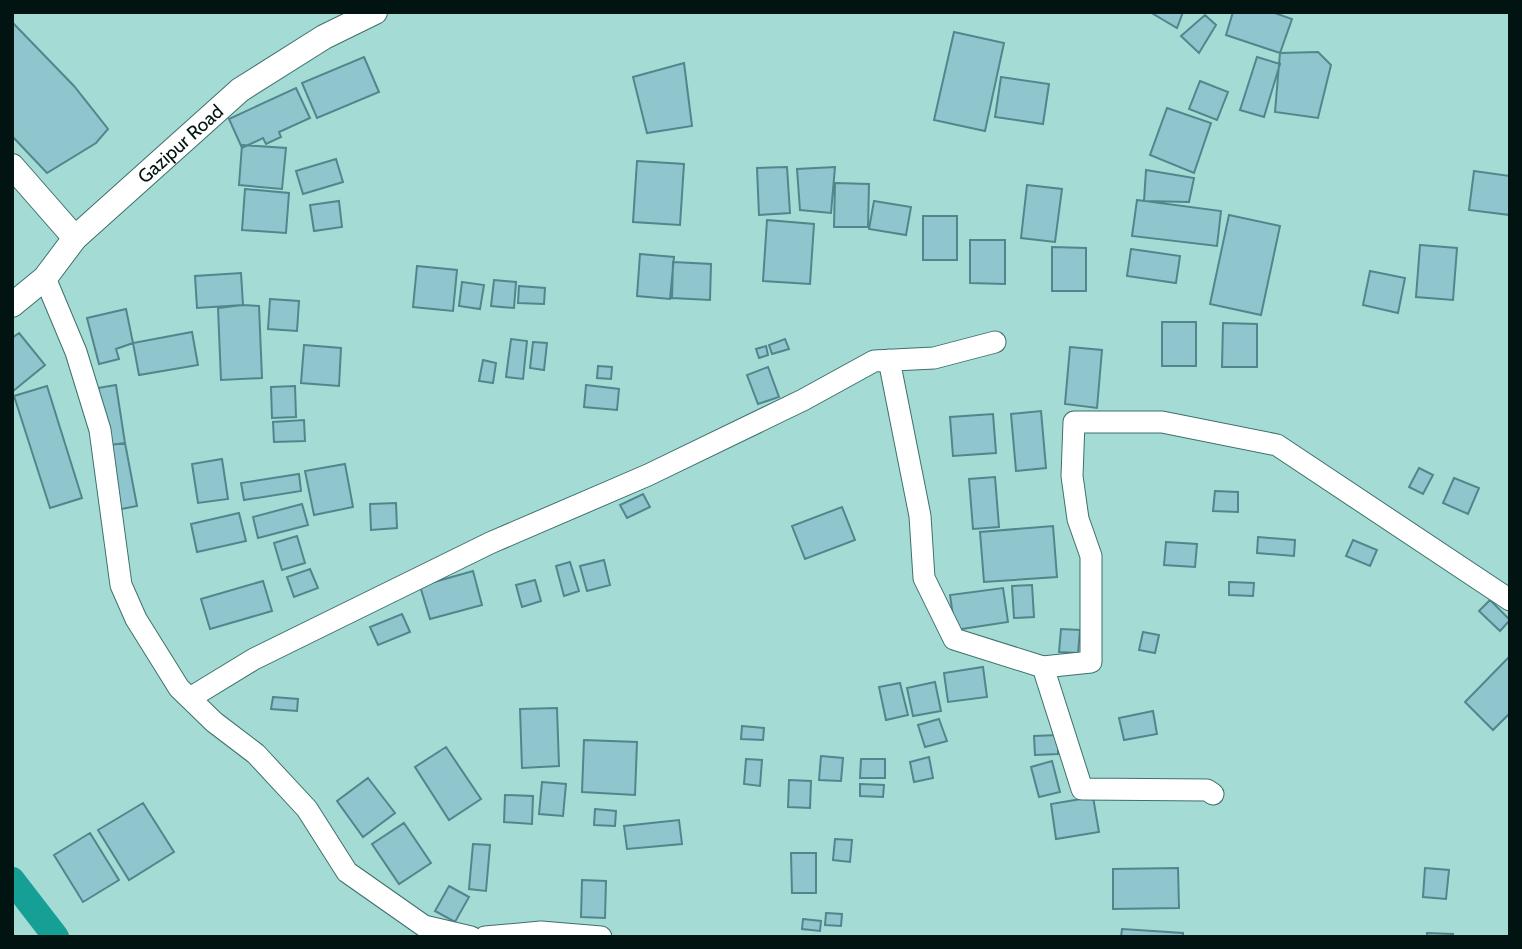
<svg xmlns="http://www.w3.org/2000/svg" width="1522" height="949" font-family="Cabin,sans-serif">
<rect width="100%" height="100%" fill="#a4dbd4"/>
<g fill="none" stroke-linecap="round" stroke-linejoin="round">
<path stroke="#16a095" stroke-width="26" d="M12,880l44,57"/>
</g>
<path fill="#8fc6cd" stroke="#51868d" stroke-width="2" d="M1150,12h33l-6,16z
M1233,12h39l20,7 -12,34 -54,-18z
M1205,15l11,10 -17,28 -18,-17z
M12,22l62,64 34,43 -12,14 -49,30 -35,-37z
M954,32l50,11 -19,88 -51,-11z
M1318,52l13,13 -13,53 -43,-6 5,-59z
M364,57l15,35 -62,26 -15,-35z
M1257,57l23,7 -16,53 -24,-7z
M684,63l8,63 -45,7 -14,-56z
M1001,77l48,7 -6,40 -48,-7z
M1200,81l28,11 -11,28 -28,-11z
M296,88l14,30 -31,14 2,5 -15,7 -3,-6 -21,10 -13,-29z
M1167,108l44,15 -17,50 -44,-18z
M242,145l44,3 -4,41 -43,-4z
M336,159l7,23 -40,12 -7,-23z
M637,161l47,3 -4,61 -47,-3z
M787,167l3,46 -31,2 -2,-47z
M835,167l-4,46 -31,-3 -3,-41z
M1146,170l48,8 -5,24 -45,-1z
M1474,171l36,5v39l-41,-5z
M835,183l34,1 -1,43h-34z
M1027,185l35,4 -7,53 -34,-4z
M245,189l44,4 -3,40 -44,-3z
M1137,200l84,11 -4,35 -85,-10z
M339,201l3,26 -28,4 -4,-26z
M874,201l37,6 -5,28 -37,-6z
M1229,215l51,11 -19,89 -51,-11z
M923,216h34v44h-34z
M767,220l47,4 -4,60 -47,-3z
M970,240h35v44l-35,-1z
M1420,245l37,3 -4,52 -37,-3z
M1052,247l34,1v43h-34z
M1131,249l49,7 -4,27 -49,-7z
M640,254l34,3 -4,42 -33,-3z
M673,262l38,2 -1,36 -38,-2z
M417,266l40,4 -4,41 -40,-4z
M1370,271l35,7 -7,35 -35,-8z
M241,273l2,32 -46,3 -2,-32z
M494,280l22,2 -2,26 -23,-2z
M462,282l22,3 -4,24 -21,-3z
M519,286l26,2 -1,16 -26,-1z
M270,299l29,2 -2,30 -29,-2z
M243,305l16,1 3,72 -41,2 -3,-72z
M126,309l7,34 -17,6 3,10 -20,5 -12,-46z
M1162,322h34v44h-34z
M1223,323l34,1v43h-35z
M192,332l6,33 -59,10 -6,-32z
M19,333l26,32 -33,27v-54z
M511,339l16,2 -4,38 -17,-2z
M785,339l4,10 -17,5 -3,-9z
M533,342l14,1 -3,27 -14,-2z
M304,345l37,3 -2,38 -38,-3z
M766,346l2,9 -9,3 -3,-9z
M1070,347l32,3 -5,58 -32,-4z
M483,360l13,3 -3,20 -14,-2z
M598,366l14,1 -1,12 -14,-1z
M768,367l11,30 -21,7 -11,-29z
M116,385l9,58 -23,3 -10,-57z
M586,385l33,4 -2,21 -33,-3z
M47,386l35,112 -32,10 -36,-112z
M295,386l1,31 -24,1 -1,-31z
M1041,411l5,57 -30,3 -5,-57z
M993,414l3,39 -43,3 -3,-39z
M304,420l1,21 -31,1 -1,-20z
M125,443l12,63 -26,5 -9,-65z
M222,459l6,40 -30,4 -6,-39z
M345,464l8,43 -39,8 -9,-44z
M1419,468l14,7 -10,19 -14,-7z
M299,474l2,17 -57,9 -3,-17z
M995,477l4,50 -26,2 -4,-50z
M1454,478l25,10 -11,26 -25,-11z
M1215,491l23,1v20l-25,-1z
M643,494l7,13 -23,11 -7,-13z
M396,503l1,25 -26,2 -1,-26z
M302,504l6,21 -50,13 -5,-21z
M842,507l13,33 -50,19 -13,-33z
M239,513l7,28 -49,11 -6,-28z
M1053,526l4,51 -73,5 -4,-50z
M297,536l8,27 -23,7 -8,-27z
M1258,537l37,3 -1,16 -37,-3z
M1353,540l24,10 -7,16 -24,-10z
M1166,542l31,2 -2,23 -31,-2z
M604,560l6,25 -23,6 -7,-25z
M570,562l9,29 -15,5 -8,-30z
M310,569l8,19 -24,9 -7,-20z
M473,571l9,34 -52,14 -10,-33z
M535,580l6,21 -19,6 -6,-22z
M263,581l9,30 -62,18 -9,-30z
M1229,582l25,1 -1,13 -24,-1z
M1032,585l2,32 -20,1 -2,-32z
M1003,588l5,34 -53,8 -5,-35z
M1490,600l20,20 -10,11 -21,-20z
M402,614l8,18 -32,13 -8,-18z
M1061,629l19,1 -2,23 -19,-1z
M1143,632l16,3 -4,18 -16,-3z
M1510,656v57l-17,17 -28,-28z
M983,667l4,30 -39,5 -4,-29z
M935,682l6,29 -28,5 -6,-28z
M900,683l8,32 -22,5 -7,-33z
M273,697l25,2 -1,12 -26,-2z
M557,708l2,58 -37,2 -2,-59z
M1153,711l4,23 -33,6 -5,-22z
M939,719l8,22 -22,6 -7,-22z
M742,726l22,2 -1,12 -22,-1z
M1058,735v19l-23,1 -1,-19z
M584,740l53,2 -2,53 -53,-3z
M446,747l35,52 -32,21 -34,-53z
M821,756l22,2 -2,23 -22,-1z
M929,757l4,21 -19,4 -4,-20z
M746,759l16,1 -2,26 -16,-2z
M861,759h24v19h-25z
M1052,761l8,31 -21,5 -8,-30z
M368,778l27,35 -32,24 -26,-36z
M789,780l22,1 -1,27 -22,-1z
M542,782l24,2 -3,32 -24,-2z
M860,784l24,1 -1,12 -23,-1z
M505,795l28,1 -1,28 -28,-2z
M1093,797l6,35 -43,7 -5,-35z
M143,803l31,49 -45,28 -31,-50z
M595,809l21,2 -1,15 -21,-1z
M679,820l3,24 -55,5 -3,-23z
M404,823l27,40 -32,21 -27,-40z
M90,833l29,47 -36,22 -29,-47z
M835,839l17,1 -2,22 -17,-2z
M473,844l17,1 -4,46 -17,-2z
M791,853h25v40h-24z
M1178,868l1,40 -66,1v-40z
M1425,868l24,2 -3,29 -23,-2z
M582,880l24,1 -1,37 -24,-1z
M449,886l20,11 -14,25 -20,-11z
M826,913l16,1 -1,12 -16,-1z
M803,919l18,2 -1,10 -18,-2z
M1122,929l61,4v4h-62z
M1427,933l26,1v3h-26z"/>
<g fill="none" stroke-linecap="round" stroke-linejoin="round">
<g stroke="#3d716b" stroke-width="23">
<path id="minor" d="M45,278l31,74 24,78 21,155 15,34 43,69 35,34 42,32 51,55 40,63 77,54 47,11
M889,360l31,156 4,62 30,61 89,28 39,122 125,1 6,4
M1043,667l48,-5v-106l-13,-37 -6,-43 2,-54h88l115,23 233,155
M190,698l64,-39 236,-116 158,-68 155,-75 71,-39 60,-3 61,-16
M485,937l56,-5 60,5"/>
</g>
<g stroke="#3d716b" stroke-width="26">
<g id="tertiary">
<path d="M12,166l63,72"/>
<path id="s1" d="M12,305l33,-27 30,-40 165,-148 84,-53 51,-25"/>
</g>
</g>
<use href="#minor" stroke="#fff" stroke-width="21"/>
<use href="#tertiary" stroke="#fff" stroke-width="24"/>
</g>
<g text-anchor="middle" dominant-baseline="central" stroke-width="7" stroke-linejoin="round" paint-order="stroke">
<g font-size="19" fill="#011412" stroke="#b1e9e1">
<text stroke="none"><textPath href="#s1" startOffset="234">Gazipur Road</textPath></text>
</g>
</g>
<rect width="1522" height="949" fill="none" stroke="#011412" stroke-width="28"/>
</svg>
